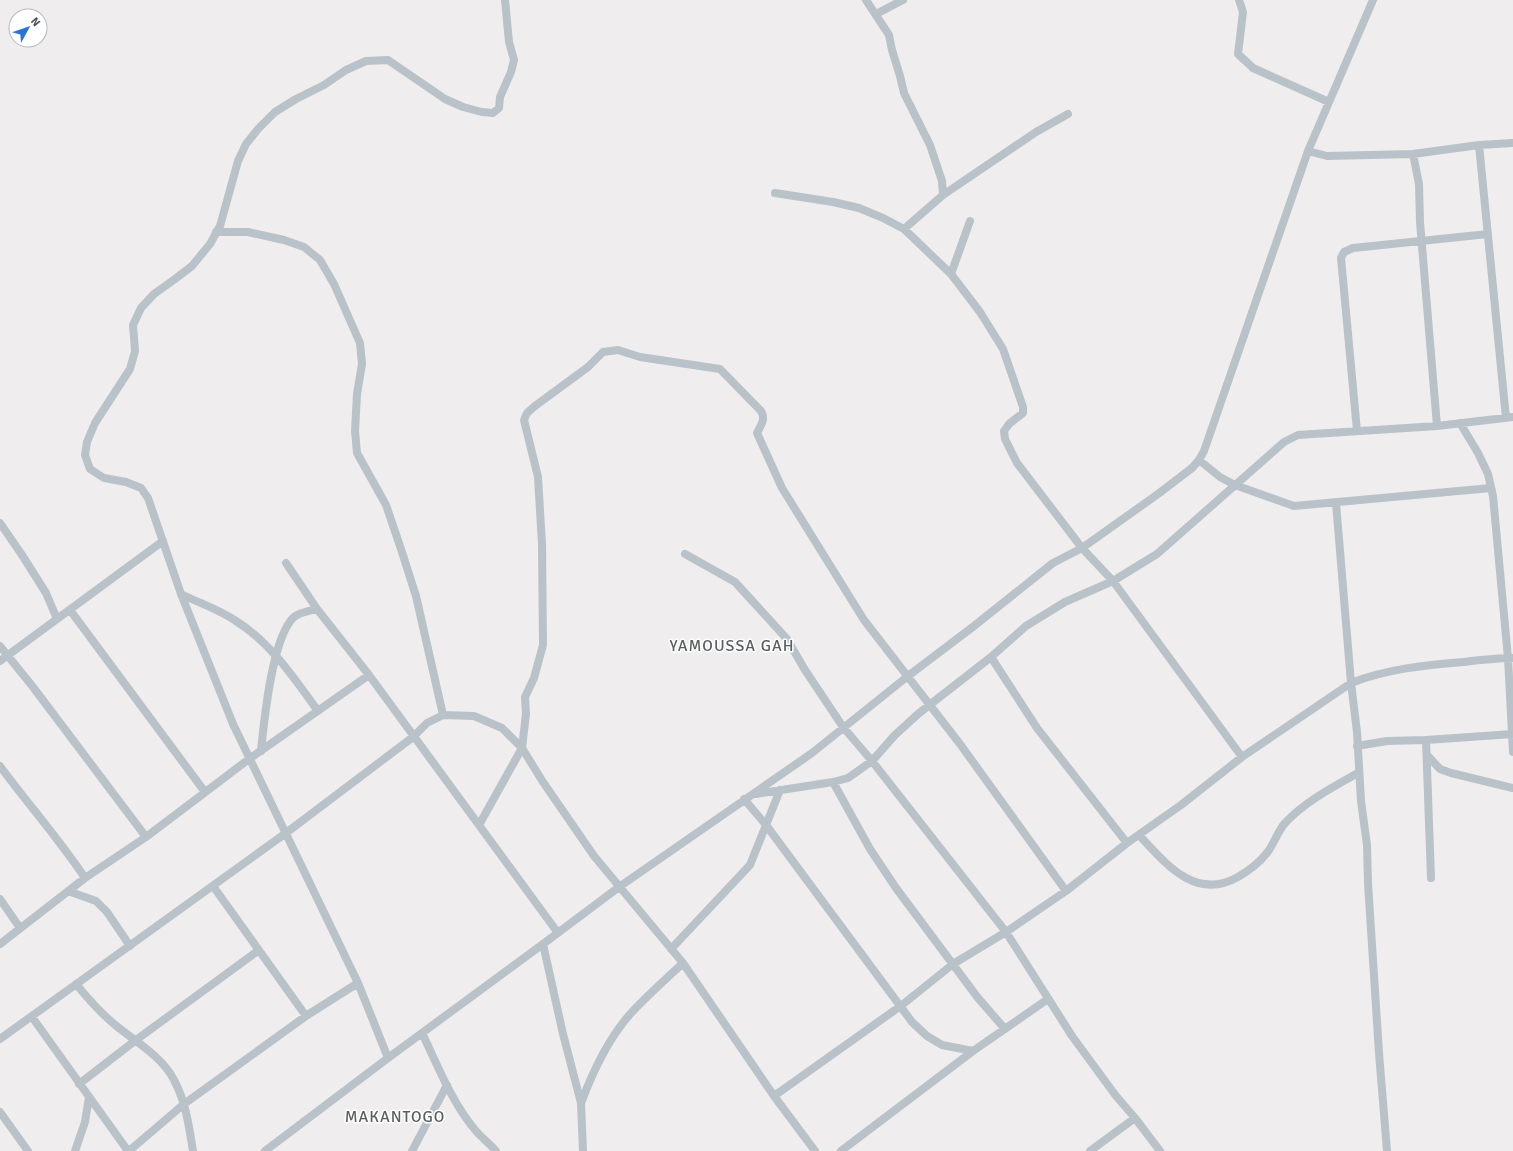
<svg xmlns="http://www.w3.org/2000/svg" width="1513" height="1151" font-family="Signika,sans-serif">
<rect width="100%" height="100%" fill="#efeded"/>
<g fill="none" stroke-linecap="round" stroke-linejoin="round">
<path stroke="#b9c2c8" stroke-width="8" d="M866,0l23,35 3,15 8,26 4,17 26,52 12,36 1,14
M1239,0l4,12 -5,42 15,14 76,34
M876,14l27,-14
M1479,145l27,273
M1308,151l19,5 86,-2 66,-9 34,-2
M1413,154l6,30 1,38 17,204
M775,193l58,9 26,6 24,10 21,11 47,45 29,38 23,37 20,58v6l-14,11 -5,7 1,8 12,24 65,85 31,33 129,176
M904,229l39,-34 93,-63 32,-18
M216,232h32l36,8 20,7 16,13 14,24 26,59 2,21 -5,30 -2,37 2,22 29,52 15,44 15,47 27,119
M951,274l19,-53
M1460,423l18,30 10,21 5,22 15,162 5,94
M1357,431l-16,-173 3,-6 9,-4 135,-14
M1199,460l21,17 15,8 59,21 197,-18
M1336,503l15,180 6,49 4,69 6,44 1,38 11,170 8,98
M0,523l22,32 24,38 11,26
M685,554l50,28 52,57 18,31 38,57 29,34 134,171 66,104 44,60 19,22 25,33
M286,563l31,46 52,66 189,258
M181,594c18,9 39,16 55,27 35,22 58,57 82,90
M70,610l135,182
M0,646l33,41 113,150
M991,657l46,71 90,115
M0,661l163,-120
M1426,740l87,-6
M1357,746l30,-5 39,-1 5,138
M261,751c3,-30 11,-114 33,-134 6,-5 15,-6 23,-8
M1427,755l13,14 11,4 62,15
M0,766c28,38 59,73 85,112
M833,782l37,67 26,39 82,110 27,31
M756,794l77,-12 15,-4 24,-17 23,-26 23,-21 73,-57 35,-31 39,-24 48,-21 44,-27 127,-112 14,-7 139,-9 76,-9
M744,799l22,26 146,197 15,14 15,9 31,6
M479,825l43,-77 4,-34 -1,-17 9,-19 9,-33 -1,-101 -4,-67 -14,-57 3,-7 8,-7 53,-39 15,-15 15,-2 22,7 80,12 41,42c5,9 0,13 -4,22l25,55 82,132 96,124 106,147
M1139,835c27,29 56,66 99,42 10,-6 21,-14 28,-23 8,-9 11,-22 19,-31 21,-22 48,-36 73,-50
M213,886l93,130
M68,891l28,10 11,11 23,34
M0,899l20,29
M0,944l85,-66 61,-41 103,-78 120,-84
M543,944l20,90 18,69 2,48
M671,949l79,-84 30,-75
M76,984c13,16 26,31 43,44 19,15 44,30 55,52 12,22 15,47 19,71
M32,1017l96,134
M422,1033c16,33 30,70 54,98 6,7 14,13 20,20
M0,1039l286,-206 127,-96 14,-14 16,-8 31,1 28,12 20,20 21,34 51,74 89,107 91,133 41,55
M388,1058l-30,-75 -125,-259 -52,-130 -33,-96 -7,-10 -15,-6 -22,-4 -14,-9 -5,-14 2,-13 8,-19 35,-54 5,-18 -2,-26 8,-17 13,-14 21,-15 17,-13 18,-22 10,-18 18,-65 8,-17 12,-15 17,-17 21,-13 28,-14 22,-15 20,-9 22,-1 57,39 18,8 19,5 11,1 6,-5 1,-11 11,-25 3,-12 -5,-18 -4,-42
M79,1084l57,-44 123,-90
M774,1096l128,-91 51,-41 53,-32 60,-41 61,-48 54,-38 61,-48 109,-74c35,-14 75,-18 112,-21 17,-2 33,-4 50,-4
M581,1103c12,-32 27,-65 51,-91 16,-17 34,-33 51,-49
M0,1112l28,39
M75,1151l10,-29 4,-25
M129,1151l55,-47 122,-88 52,-33
M265,1151l123,-93 155,-114 76,-57 193,-134 96,-77 66,-50 79,-63 29,-15 76,-54 34,-26 7,-8 5,-9 104,-300 65,-151
M412,1151l35,-66
M841,1151l132,-100 75,-52
M1090,1151l45,-33"/>
</g>
<g text-anchor="middle" dominant-baseline="central" stroke-width="3" stroke-linejoin="round" paint-order="stroke">
<g font-size="16" letter-spacing="1" fill="#5a5d61" stroke="#fff">
<text x="732" y="646">YAMOUSSA GAH</text>
<text x="395" y="1117">MAKANTOGO</text>
</g>
</g>
<g transform="translate(28 28) rotate(50)"><circle r="19" fill="#ffffff" stroke="#b5b9bc"/>
<path d="M0-3L7 15L0 10L-7 15Z" fill="#2876ce"/>
<text y="-6" font-size="11" font-weight="bold" text-anchor="middle" fill="#475158">N</text>
</g>
</svg>
